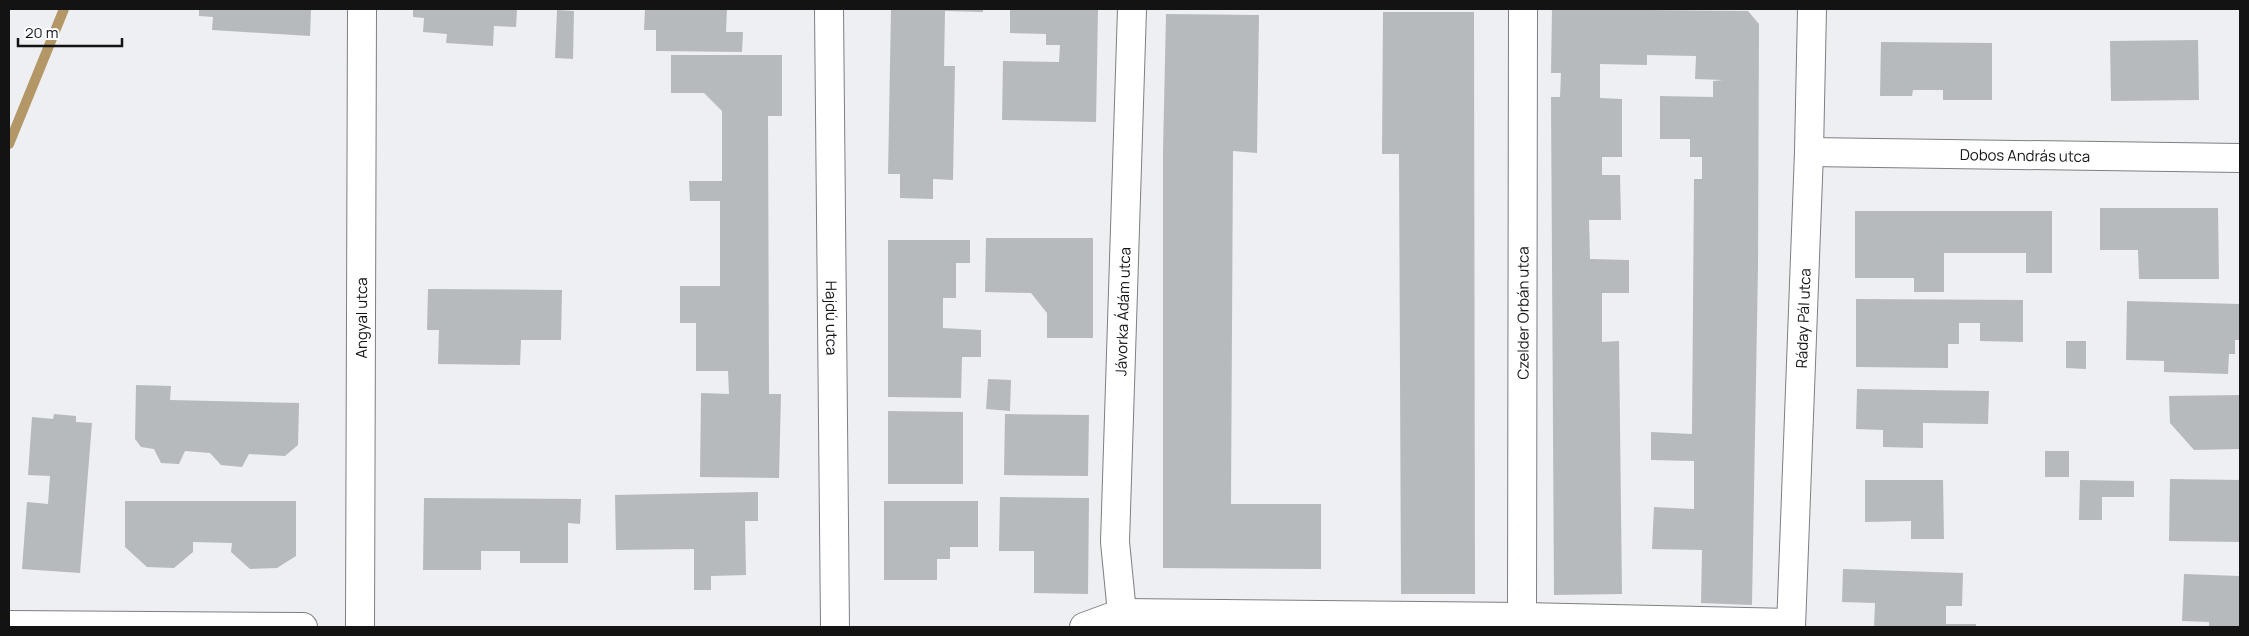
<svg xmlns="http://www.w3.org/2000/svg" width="2249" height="636" font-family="Manrope,sans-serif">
<rect width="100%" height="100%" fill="#edeff2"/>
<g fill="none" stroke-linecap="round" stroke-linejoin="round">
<path stroke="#b49767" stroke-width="10" d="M9,144l55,-135"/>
</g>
<path fill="#b7babc" d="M199,9h112l-1,27 -98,-6 1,-13 -14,-1z
M413,9h104l-1,18 -22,-1 -1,20 -47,-3 1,-9 -24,-2 1,-14 -11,-1z
M645,9h82l-1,23h17l-1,20 -86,-1v-21h-12z
M891,9h92v3l-38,-1 -1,55h11l-2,114 -20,-1v20l-33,-1v-24h-12z
M1010,9h88l-2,113 -94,-2 1,-59 56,1 1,-17h-14v-11l-36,-1z
M1552,9l196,2 11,13 -1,242 -6,339 -51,-2 1,-53 -50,-1 2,-42 40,2v-48l-43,-1v-28l41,2 2,-255h8v-22h-12v-18h-30v-43l53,1v-16l10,-1 -28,-1 1,-23 -49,-1v10l-47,-1v34l22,1v58h-20v18h18l1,45h-32l1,39 39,1v33h-27v49l17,-1 3,253 -68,1 -3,-498h9l1,-24h-10z
M557,10l17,1 -1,48 -18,-1z
M1383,12h91l1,582h-74l-2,-440h-17z
M1166,14l93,1 -2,138 -24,-2 -2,353h90v65l-158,-1v-417z
M2198,40l1,60 -88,1 -1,-60z
M1881,42l111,1v57h-49v-10h-30l-1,6h-32z
M671,55h111v61h-14l1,278h12l-2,84 -79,-1 1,-84 28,1 -1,-23h-32v-48h-16v-37h40v-85h-30l-1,-20h33v-70l-18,-18h-33z
M2100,208h118l1,71h-80l-1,-29h-38z
M1855,211h197v62h-26v-20h-82v39h-30v-14h-59z
M986,238h107v100h-46v-25l-16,-20 -46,-1z
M888,240h82v23h-14v35h-13v30l38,2v27h-19l-1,41 -73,-1z
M428,289l134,1 -1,50h-40l-1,25 -82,-1 1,-34h-12z
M1856,299l167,1v42l-43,-1v-18h-21v21h-11v24l-92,-1z
M2127,301l113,3v36h-5v14h-6l-1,20 -64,-2v-11l-38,-1z
M2066,341h20v28l-20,-1z
M988,379l23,1 -1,31 -24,-2z
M136,385l35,1 -1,14 129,3 -1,42 -13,11 -36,-2 -7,13 -21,-2 -11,-12 -25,-2 -6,13 -18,-1 -7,-14 -13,-2 -6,-8z
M1857,389l132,2 -1,33 -65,-1v25l-40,-1v-17l-27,-1z
M2240,395v54l-46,1 -24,-27 -1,-27z
M888,411l75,1v72h-75z
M54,414l22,2v6l16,1 -12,150 -58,-4 5,-67 21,2 2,-28 -22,-1 4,-58 21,2z
M1005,414l84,1 -1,61 -84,-1z
M2045,451h24v26h-24z
M2170,479l70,1v62l-71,-1z
M1865,480h78l1,59h-33v-18l-46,1z
M2080,480l54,1v16h-32v23h-23z
M758,492v29h-13l1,54 -35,1v14h-17v-41l-78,1 -1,-55z
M1000,497l89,1 -1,96 -54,-1v-42h-35z
M424,498l157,1 -1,25 -12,-1v40h-48v-12h-39v19h-58z
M125,501h171v55l-19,12 -27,1 -19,-17 1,-9 -39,-1v10l-19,16 -27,-1 -22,-20z
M884,501h94v46h-28v12h-13v21h-53z
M1843,569l120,4 -1,33h-16v18h30v3h-102l1,-24 -33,-1z
M2184,574l56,2v51h-31v-5l-27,-1z"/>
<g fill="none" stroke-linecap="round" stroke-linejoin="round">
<g stroke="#7d7f82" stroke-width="30">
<g id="minor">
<path id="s1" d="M829,9l6,618"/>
<path id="s2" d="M1809,152l431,6"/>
<path id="s3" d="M1122,613l-7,-71 17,-533"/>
<path id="s4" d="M1522,617l1,-608"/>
<path d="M9,625l294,2"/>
<path id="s5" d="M360,627l2,-618"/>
<path d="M1084,627l38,-14 400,4 269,6"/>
<path id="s6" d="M1791,627l18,-475 3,-143"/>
</g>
</g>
<use href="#minor" stroke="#fff" stroke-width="28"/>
</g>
<g text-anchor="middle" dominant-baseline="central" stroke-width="4.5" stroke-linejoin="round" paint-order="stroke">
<g font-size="15" fill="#131314" stroke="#fafcff">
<text stroke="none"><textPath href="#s2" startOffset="216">Dobos András utca</textPath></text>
<text stroke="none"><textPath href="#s3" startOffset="302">Jávorka Ádám utca</textPath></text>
<text stroke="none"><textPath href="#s4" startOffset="304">Czelder Orbán utca</textPath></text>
<text stroke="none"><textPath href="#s5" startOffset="309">Angyal utca</textPath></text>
<text stroke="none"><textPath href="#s1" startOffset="309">Hajdú utca</textPath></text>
<text stroke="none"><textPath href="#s6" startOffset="309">Ráday Pál utca</textPath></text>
</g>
</g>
<rect width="2249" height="636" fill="none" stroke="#131314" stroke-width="20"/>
<path d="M18 38v8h104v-8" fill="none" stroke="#131314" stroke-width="2.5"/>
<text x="25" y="38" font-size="15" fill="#131314" stroke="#fafcff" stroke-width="4" paint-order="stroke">20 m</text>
</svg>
